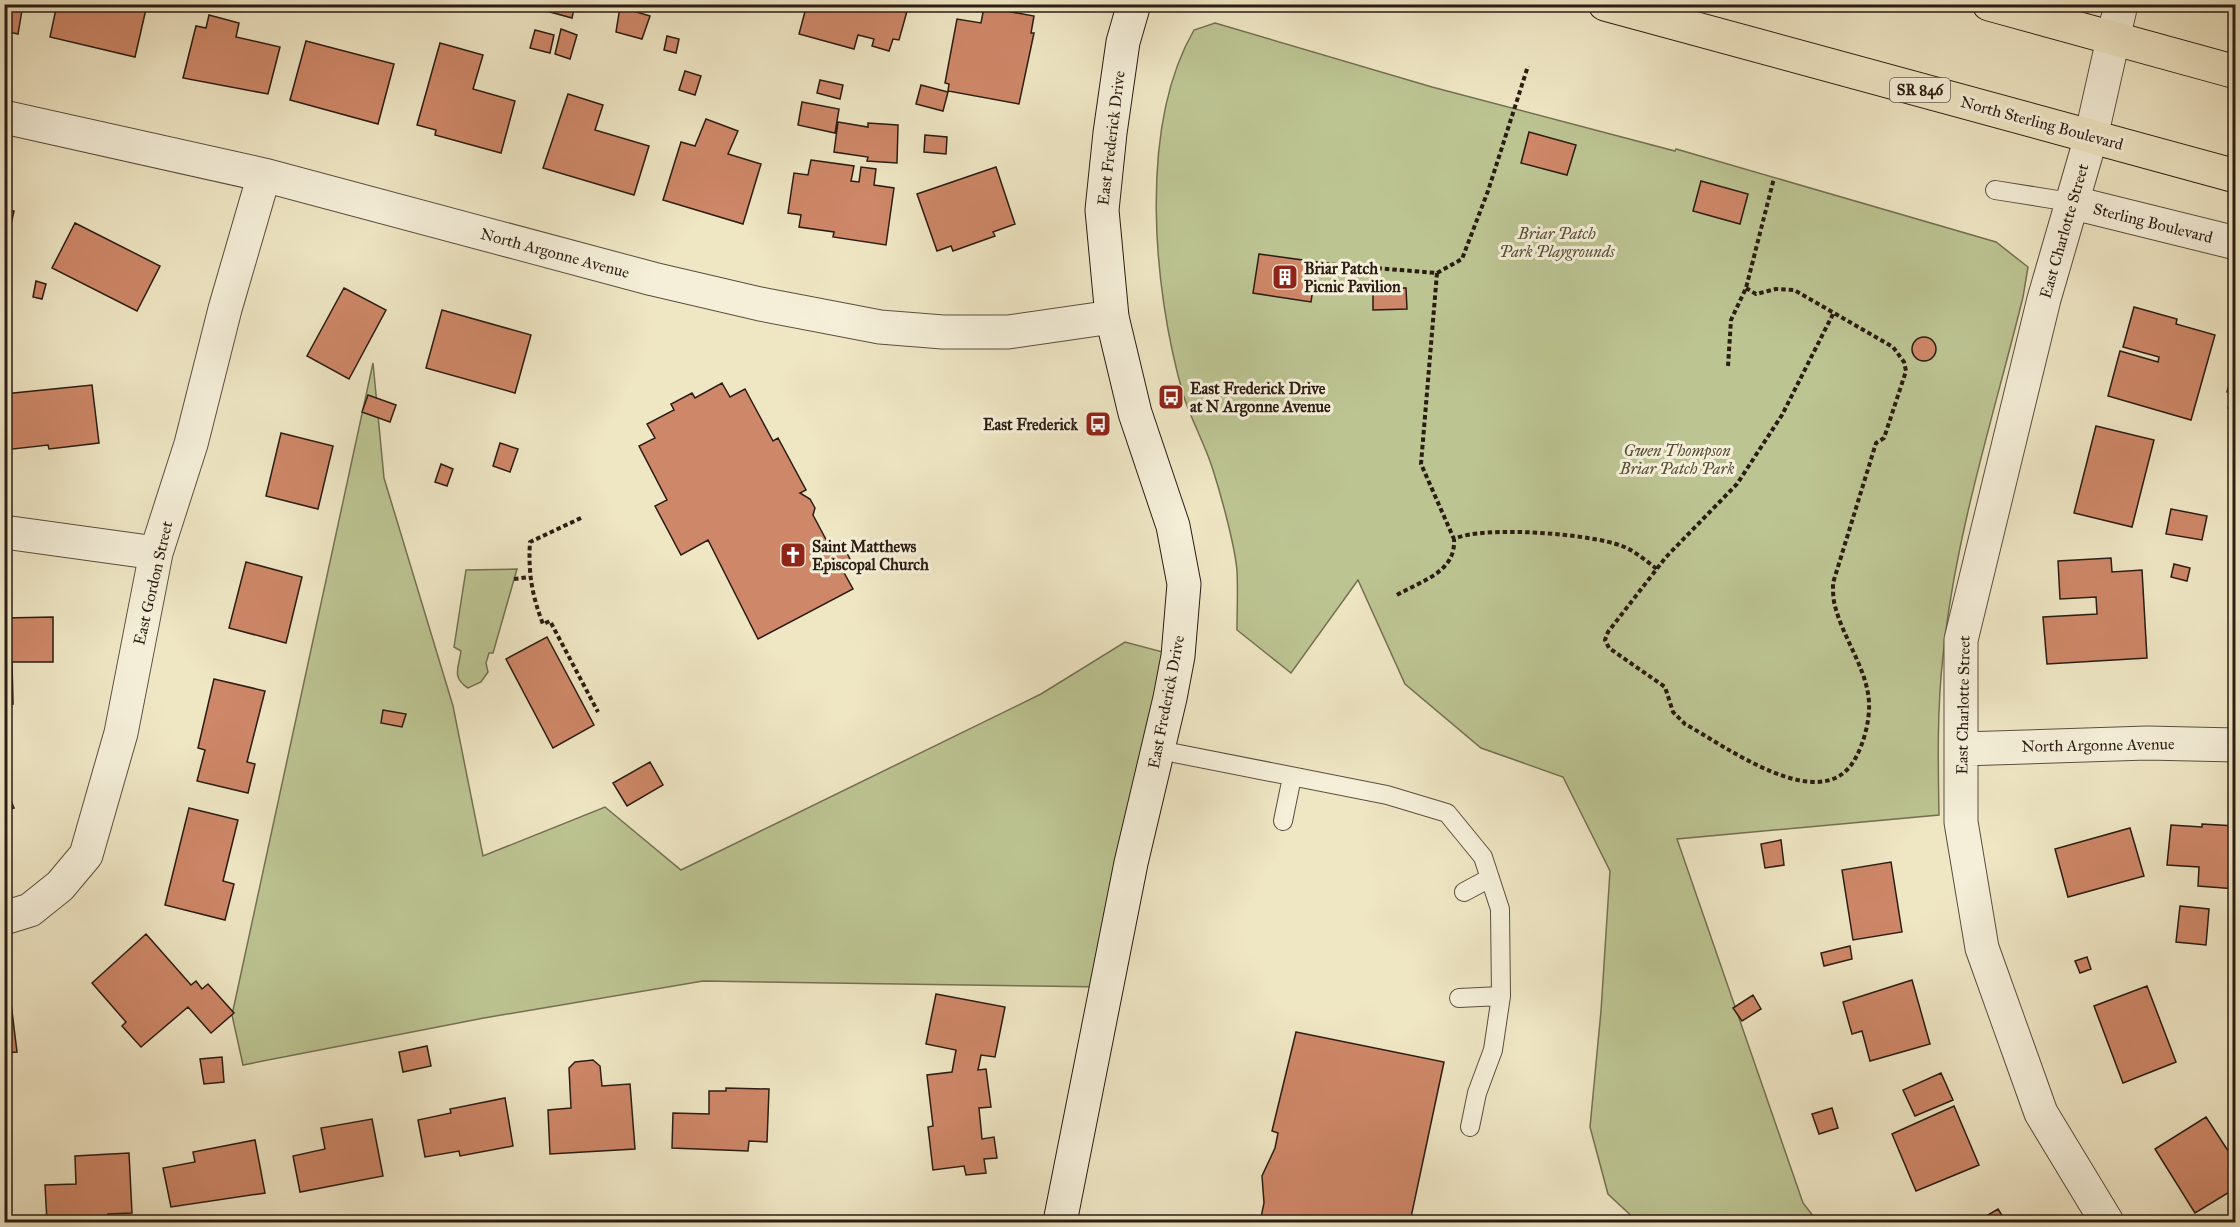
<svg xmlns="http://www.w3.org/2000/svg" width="2240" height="1227" font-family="'IM FELL Great Primer',serif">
<rect width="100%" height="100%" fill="#efe6c4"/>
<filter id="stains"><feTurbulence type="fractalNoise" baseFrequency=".00333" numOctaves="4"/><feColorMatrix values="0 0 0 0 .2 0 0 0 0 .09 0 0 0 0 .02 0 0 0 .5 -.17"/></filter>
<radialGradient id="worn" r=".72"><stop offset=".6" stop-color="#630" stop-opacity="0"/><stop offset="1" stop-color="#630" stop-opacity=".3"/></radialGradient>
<path fill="#bcc492" stroke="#747052" stroke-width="1.5" d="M1215,23l217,64 243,64 1,-2 320,93 32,25 -5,30c-29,118 -68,238 -80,359 -6,53 -5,106 -4,159l-262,24 126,364 15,19h-180l-30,-28 -18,-67 11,-116 9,-140 -47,-94 -82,-29 -76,-64 -47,-104 -67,93 -54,-43c0,-19 1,-39 0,-59 -2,-25 -16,-76 -24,-101 -8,-26 -22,-50 -30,-76 -30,-105 -45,-267 11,-364z
M373,363l11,115 69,228 30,150 122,-49 76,63 360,-176 84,-52 53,14 -72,331 -403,-6 -219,37 -241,47 -11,-50z
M517,569l-24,84h-4l-3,10 2,9 -7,10 -13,6c-17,-11 -9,-21 -7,-37l-7,-4 12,-77z"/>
<path fill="#ce8768" stroke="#2b1c12" stroke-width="1.5" d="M4,4h19l-5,30 -14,-3z
M57,4h70l19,5 -11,48 -85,-20z
M535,4h40l-3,14 -37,-10z
M807,4h102l-10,36 -6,-1 -4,12 -17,-5 2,-7 -16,-4 -4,14 -55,-15z
M620,7l30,9 -8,23 -26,-7z
M984,7l50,9 -3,17h3l-15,71 -71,-13 1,-7 -4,-1 12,-64 24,4z
M209,15l30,8 -3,14 44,10 -12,47 -85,-16 13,-52 10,2z
M561,29l16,6 -7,24 -15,-5z
M535,30l19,5 -4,18 -20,-5z
M667,36l12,3 -3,14 -12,-3z
M306,41l88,23 -16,60 -88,-24z
M440,43l43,12 -10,34 42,12 -14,52 -66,-18 1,-5 -19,-5z
M685,71l16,5 -6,19 -16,-5z
M820,80l23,5 -3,14 -23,-6z
M921,85l27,7 -5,19 -27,-7z
M568,94l35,11 -8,25 54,16 -15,49 -91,-27z
M802,102l37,7 -4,24 -37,-8z
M706,119l32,12 -10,23 33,10 -18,60 -80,-24 18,-58 14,4z
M838,122l30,5v-4l30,2 -1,38 -30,-2 1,-4 -34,-5z
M1529,132l47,13 -9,30 -46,-12z
M925,135l22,2 -1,17 -22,-2z
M811,160l43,6 -3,15 8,1 2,-15 15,2 -2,16 20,3 -8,57 -53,-8 1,-5 -35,-5 2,-12 -13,-2 6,-40 14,2z
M996,167l19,57 -22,8 2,4 -42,15 -2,-5 -14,5 -20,-57z
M1701,181l47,13 -8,30 -47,-13z
M4,209l10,2 -10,45z
M75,223l85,43 -23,45 -85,-43z
M1259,254l58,8 -6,40 -58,-9z
M36,281l10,3 -4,15 -9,-2z
M344,288l42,22 -37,69 -42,-23z
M1373,288h33l1,21 -34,1z
M2134,307l43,12 -1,5 39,11 -24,85 -83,-24 12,-45 38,11 1,-5 -36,-10z
M442,310l89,25 -16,58 -89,-25z
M1912 349a12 12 0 1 1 24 0a12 12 0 1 1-24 0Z
M2234,366l2,1v44l-8,-3 4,-15 -5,-1z
M722,383l8,14 15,-8 28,52 5,-3 28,52 -6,3 10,6 5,9 -2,7 17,32 11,-6 11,22 -10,6 11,20 -95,50 -50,-99 -27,15 -26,-49 12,-6 -28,-54 16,-8 -8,-14 27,-14 -3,-6 21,-11 3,5z
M92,385l7,58 -50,6 -1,-4 -44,5v-56z
M368,395l28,10 -6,17 -28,-10z
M2096,426l58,14 -22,87 -58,-14z
M281,433l52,13 -15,63 -52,-13z
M500,443l18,6 -8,23 -17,-6z
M441,464l12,5 -6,17 -12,-4z
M2171,509l36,7 -5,24 -36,-6z
M2111,558l1,14 30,-2 5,88 -100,6 -4,-47 54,-3 -1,-17 -36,2 -2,-38z
M246,562l56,15 -16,66 -57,-15z
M2174,564l16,4 -3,13 -16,-4z
M53,617v45h-41l1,42 -9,1v-87z
M547,637l47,88 -41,23 -47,-89z
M214,679l51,12 -18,71 8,2 -7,29 -51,-12 8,-31 -7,-2z
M383,710l23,4 -4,13 -21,-4z
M650,762l13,23 -36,21 -14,-23z
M4,784l10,24 -10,3z
M189,808l49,12 -15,61 11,3 -9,36 -60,-15z
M2202,824l34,2v63l-38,-3 1,-19 -32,-2 4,-40 31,2z
M2130,828l14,48 -76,21 -13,-48z
M1781,840l3,25 -19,3 -4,-24z
M1891,862l11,70 -49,8 -11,-70z
M2180,906l29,3 -3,36 -30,-3z
M146,934l45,51 5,-4 6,8 6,-5 26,29 -23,20 -23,-26 -47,40 -19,-21 4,-4 -34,-39z
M1850,946l2,13 -28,7 -3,-13z
M2087,957l4,12 -11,4 -5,-12z
M1912,980l18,64 -60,17 -8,-30 -10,3 -9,-32z
M2147,986l29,76 -53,21 -29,-77z
M936,994l69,13 -10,50 -14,-2 -3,15 8,-1 5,38 -12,1 3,31 12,-2 3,21 -13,1 2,14 -20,2 -2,-9 -31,4 -5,-43 5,-1 -6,-51 25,-3 4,-22 -30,-6z
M1753,995l8,14 -19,12 -9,-13z
M11,1003l6,49 -13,1v-49z
M1296,1032l148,30 -34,160h-159h9l4,-19 -2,-27 13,-28 3,-15 -6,-2z
M427,1046l4,20 -28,6 -4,-20z
M222,1057l2,25 -20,2 -4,-25z
M593,1060l7,6 2,20 28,-2 5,65 -85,5 -2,-44 23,-2 -2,-40 6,-6z
M1941,1073l12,27 -38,16 -12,-26z
M726,1088l43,1 -2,53 -18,-1 -1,10 -76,-3 1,-35 36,1v-23h17z
M505,1098l8,48 -53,10 -1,-5 -34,6 -7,-37 33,-7 -1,-4z
M1954,1106l25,59 -63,26 -24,-57z
M1832,1108l6,20 -19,6 -7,-20z
M2206,1117l30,46v25l-41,25 -40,-64z
M372,1119l11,57 -83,16 -7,-36 32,-7 -4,-21z
M255,1140l10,53 -94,14 -8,-39 32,-6 -2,-10z
M129,1153l3,60 -24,1v4l-24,1v3h-37l-2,-37 31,-1 -1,-28z
M4,1192l7,30h-7z
M1998,1209l8,13h-30z"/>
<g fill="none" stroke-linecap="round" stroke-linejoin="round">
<g stroke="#5c4e3e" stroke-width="20">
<path id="lane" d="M1995,190l75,12
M1159,750l228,45 60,18 36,44 17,52 1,87 -8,54 -16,43 -7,34
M1283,821l9,-44
M1464,892l26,-14
M1459,998l42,-2"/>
</g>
<g stroke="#5c4e3e" stroke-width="35">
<path id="street" d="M4,117l260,58 389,104 107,25 120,23 63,5h65l104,-15
M2070,202l166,41
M4,532l152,21
M1961,749l186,-6 89,2
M4,918l26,-8 30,-24 26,-31 35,-122 35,-180 35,-109 34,-135 39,-134
M2107,1222l-66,-109 -59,-165 -21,-126v-182l83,-341 47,-162 30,-133"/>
</g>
<g stroke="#2b1c12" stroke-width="35">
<path id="secondary" d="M1060,1222l71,-359 39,-165 8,-42 6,-72 -11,-58 -38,-113 -23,-96 -10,-107 8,-77 13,-91 11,-38"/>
</g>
<g stroke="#2b1c12" stroke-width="35">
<path id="primary" d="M1605,4l631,172
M1989,4l247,68"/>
</g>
<path stroke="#2b1c12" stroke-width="4" stroke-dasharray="4.5 3" stroke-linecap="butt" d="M1325,264l112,9 25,-14 26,-68 40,-125
M1437,273l-16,191 33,75
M1746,288l10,6 20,-5 18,1 99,57 11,15 2,9 -22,67 -8,5 -43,140c0,8 0,16 2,23 8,32 32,63 34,96 1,18 -5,41 -14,57 -33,60 -131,-14 -170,-35l-12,-12 -8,-25 -56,-39 -4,-8 3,-8 58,-75 71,-73 45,-69 51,-101
M1728,366l3,-46 15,-32 28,-110
M581,518l-51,24c-2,30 2,54 13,82l7,-3 48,91
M514,579l15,-2
M1397,595c26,-15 59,-23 57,-56 29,-14 138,-5 168,7 13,5 24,15 35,23"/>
<use href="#lane" stroke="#f5efd9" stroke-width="18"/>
<use href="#street" stroke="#f5efd9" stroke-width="33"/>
<use href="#secondary" stroke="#f5efd9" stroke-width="33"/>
<use href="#primary" stroke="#efe6c4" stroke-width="33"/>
</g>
<defs>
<g id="building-square" transform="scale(1.35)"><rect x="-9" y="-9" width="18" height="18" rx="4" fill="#8f2418" stroke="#f5efd9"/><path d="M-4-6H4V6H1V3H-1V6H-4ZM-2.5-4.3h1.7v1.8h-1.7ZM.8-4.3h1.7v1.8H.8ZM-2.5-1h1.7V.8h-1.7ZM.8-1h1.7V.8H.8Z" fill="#fff"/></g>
<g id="bus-square" transform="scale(1.35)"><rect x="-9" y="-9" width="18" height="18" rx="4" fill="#8f2418" stroke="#f5efd9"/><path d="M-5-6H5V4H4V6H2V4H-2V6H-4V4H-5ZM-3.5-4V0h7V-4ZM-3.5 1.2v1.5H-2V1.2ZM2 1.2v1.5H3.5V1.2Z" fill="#fff"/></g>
<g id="church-square" transform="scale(1.35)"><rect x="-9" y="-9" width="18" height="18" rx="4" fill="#8f2418" stroke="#f5efd9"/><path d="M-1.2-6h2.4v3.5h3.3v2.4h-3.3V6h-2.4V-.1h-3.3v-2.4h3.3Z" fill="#fff"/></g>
</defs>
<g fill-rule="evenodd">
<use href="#building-square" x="1285" y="277"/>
<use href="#bus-square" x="1171" y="397"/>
<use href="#bus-square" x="1098" y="424"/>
<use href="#church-square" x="793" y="555"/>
</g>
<g text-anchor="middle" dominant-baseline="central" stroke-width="6" stroke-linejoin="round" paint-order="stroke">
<rect fill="#f5efd9" stroke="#685b4e" stroke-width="1.5" x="1890" y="78" width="60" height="24" rx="4.5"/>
<g font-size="15" font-weight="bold" fill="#2b1c12">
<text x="1920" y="90">SR 846</text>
</g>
<g font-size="16" fill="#2b1c12" stroke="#f5efd9">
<text transform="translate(2042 123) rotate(15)">North Sterling Boulevard</text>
<text transform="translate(1111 138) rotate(-83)">East Frederick Drive</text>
<text transform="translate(2153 223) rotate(14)">Sterling Boulevard</text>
<text transform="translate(2064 231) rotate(-74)">East Charlotte Street</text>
<text transform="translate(555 253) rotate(15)">North Argonne Avenue</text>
<text transform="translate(153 583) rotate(-77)">East Gordon Street</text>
<text transform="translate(1166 702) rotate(-79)">East Frederick Drive</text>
<text transform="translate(1963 705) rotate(-89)">East Charlotte Street</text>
<text transform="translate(2098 745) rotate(-1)">North Argonne Avenue</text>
</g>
<g font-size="16" font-style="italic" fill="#564e38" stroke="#f5efd9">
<text x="1557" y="233">Briar Patch<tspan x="1557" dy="18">Park Playgrounds</tspan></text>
<text x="1677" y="450">Gwen Thompson<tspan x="1677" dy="18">Briar Patch Park</tspan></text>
</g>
<g font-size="16" font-weight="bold" fill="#2b1c12" stroke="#f5efd9" text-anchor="start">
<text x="1304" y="268">Briar Patch<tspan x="1304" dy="18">Picnic Pavilion</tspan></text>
<text x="1190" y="388">East Frederick Drive<tspan x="1190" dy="18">at N Argonne Avenue</tspan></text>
<text x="1078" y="424" text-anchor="end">East Frederick</text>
<text x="812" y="546">Saint Matthews<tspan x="812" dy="18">Episcopal Church</tspan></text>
</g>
</g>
<rect width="2240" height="1227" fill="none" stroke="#efe6c4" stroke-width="24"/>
<rect x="6" y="6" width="2228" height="1215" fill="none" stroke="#2b1c12" stroke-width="3"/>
<rect x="12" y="12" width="2216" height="1203" fill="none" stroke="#2b1c12" stroke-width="1.5"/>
<rect width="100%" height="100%" filter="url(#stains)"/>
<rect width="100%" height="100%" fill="url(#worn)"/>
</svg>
